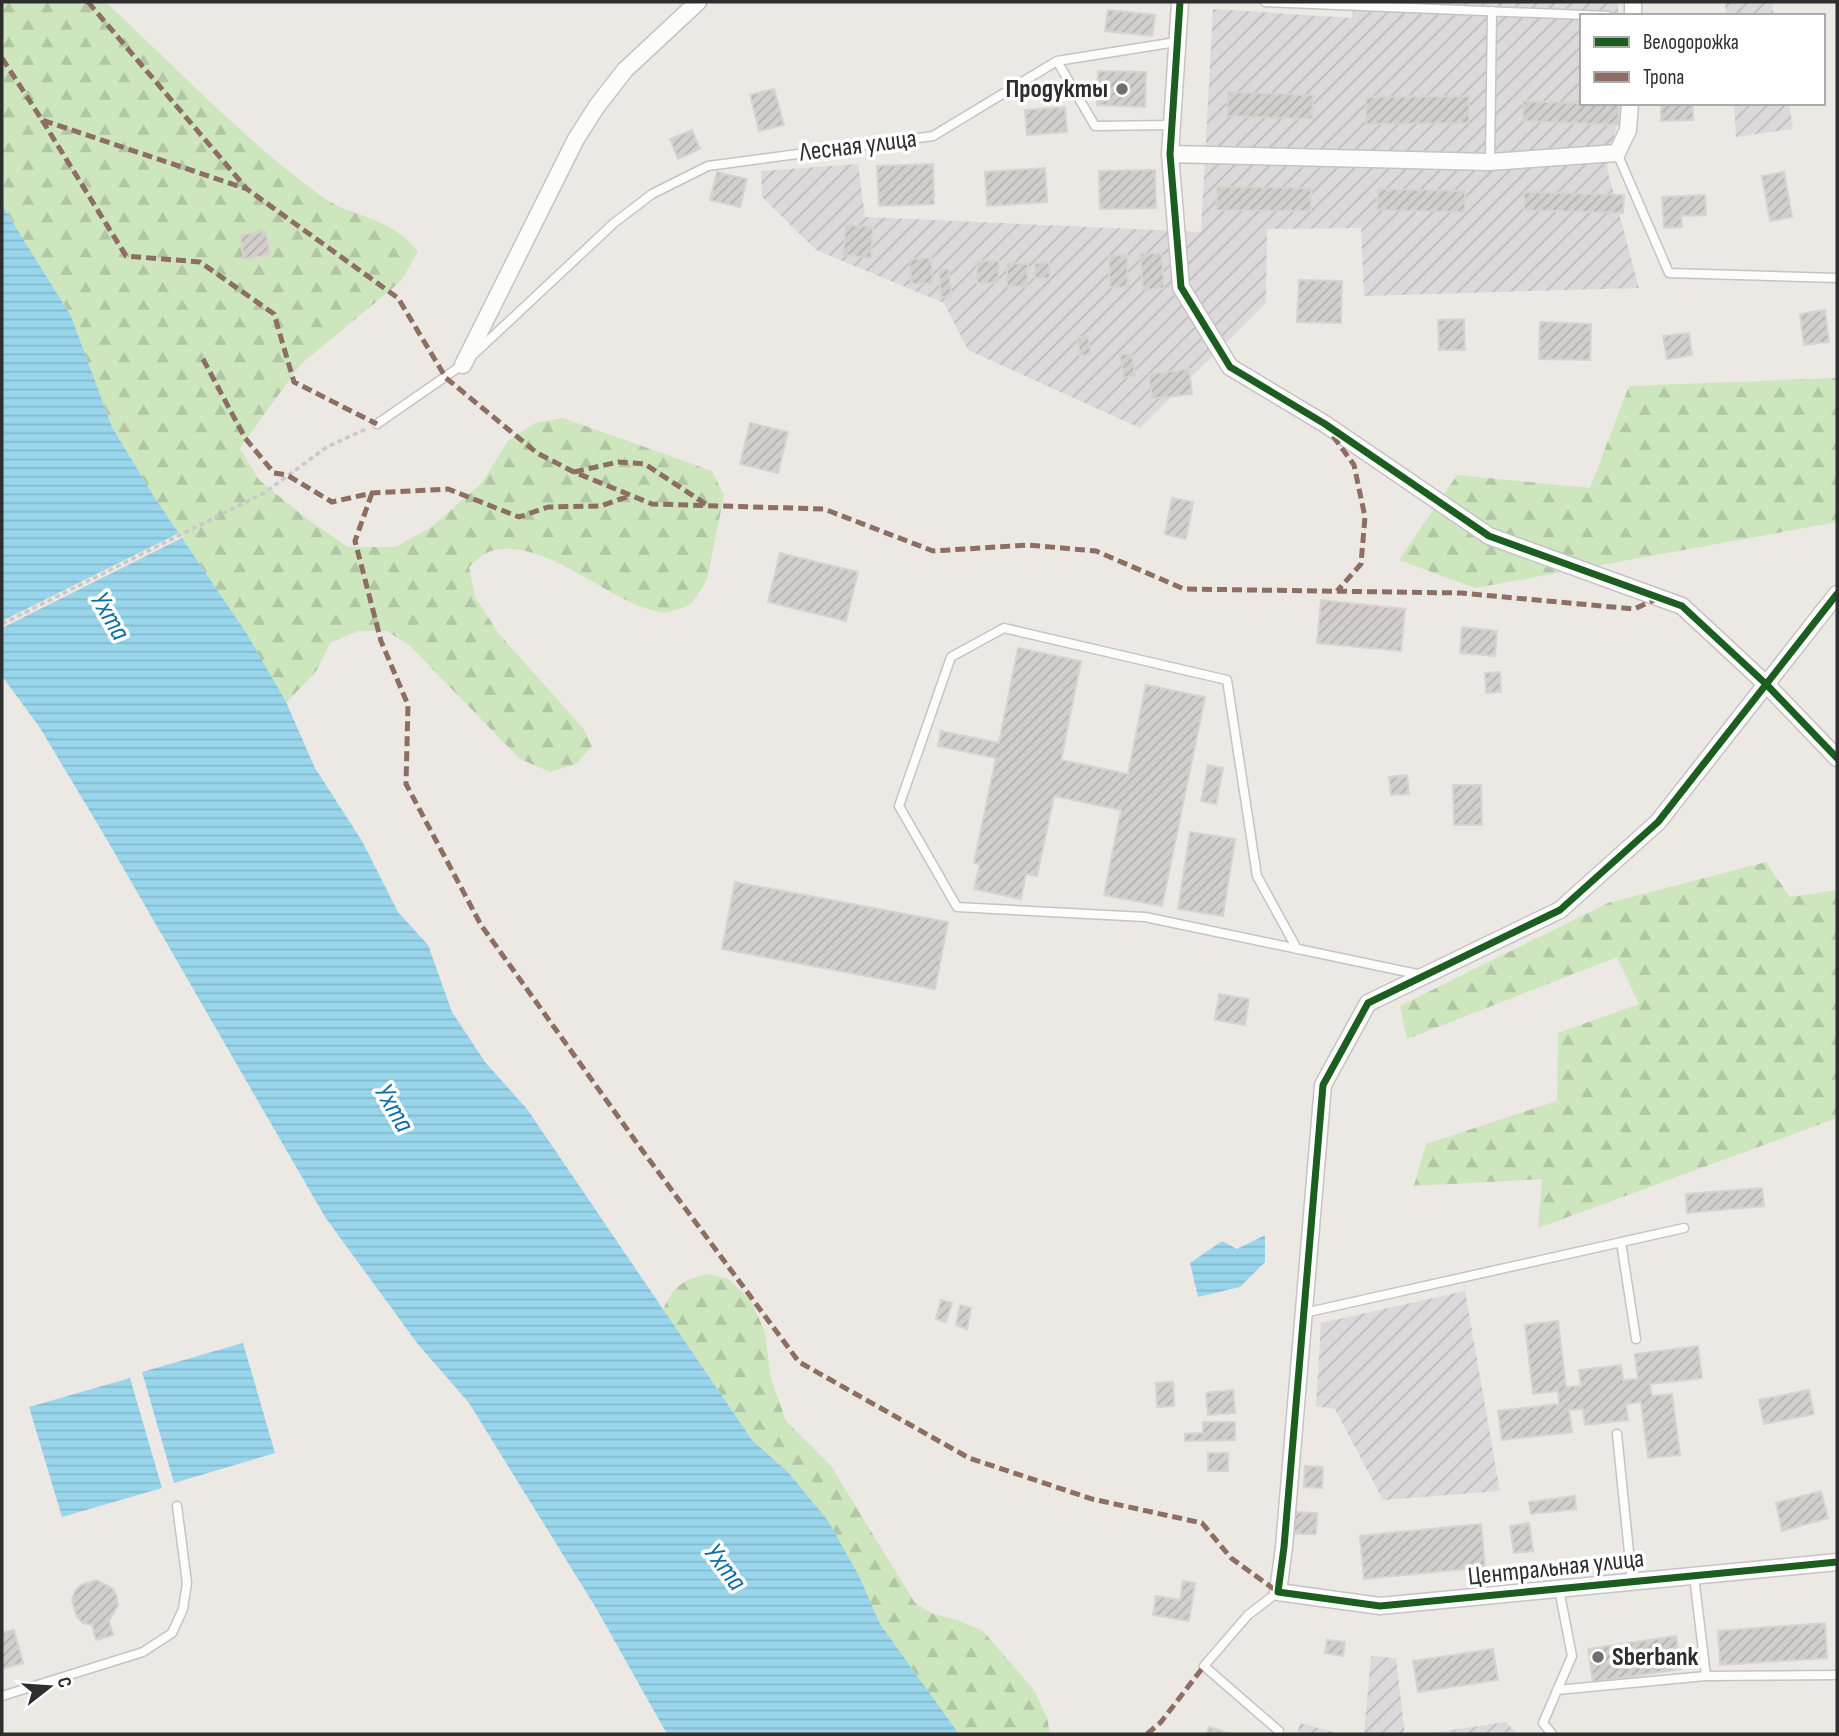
<svg xmlns="http://www.w3.org/2000/svg" width="1839" height="1736" font-family="'Sofia Sans Condensed',sans-serif">
<defs>
<pattern id="industrial-furrows" width="10" height="10" patternUnits="userSpaceOnUse" patternTransform="scale(1.75)"><rect width="10" height="10" fill="#dcd9db"/><path d="M-1 1l2-2M0 10L10 0M9 11l2-2" fill="none" stroke="#bdbbbc"/></pattern>
<pattern id="forest-firs" width="22" height="20" patternUnits="userSpaceOnUse" patternTransform="scale(1.75)"><rect width="22" height="20" fill="#cee6be"/><path d="M5 1l3.5 6h-7zM16 11l3.5 6h-7z" fill="#b1c6a4"/></pattern>
<pattern id="water-rules" width="6" height="5" patternUnits="userSpaceOnUse" patternTransform="scale(1.75)"><rect width="6" height="5" fill="#99d6ec"/><path d="M0 2.5h6" fill="none" stroke="#84b8cb"/></pattern>
<pattern id="building-hatch" width="6" height="6" patternUnits="userSpaceOnUse" patternTransform="scale(1.75)"><rect width="6" height="6" fill="#d1cecb"/><path d="M-1 1l2-2M0 6l6-6M5 7l2-2" fill="none" stroke="#b4b1af"/></pattern>
</defs>
<rect width="100%" height="100%" fill="#ece8e4"/>
<path fill="url(#industrial-furrows)" d="M1354,2h264v14h-36v87h35v20l-10,45 32,120 -275,8 -3,-68 -94,1 -1,74 -126,125 -172,-78 -24,-47 -128,-53 -54,-53 -1,-26 97,-7 7,53 336,15 12,-223 139,9z
M1725,2h47l2,14h-48z
M1734,103h55l4,26 -57,8z
M1465,1291l35,200 -117,9 -48,-91 -19,-3 5,-83z
M1371,1656l25,2 9,76h-41z
M1506,1722l11,12h-92z
M1300,1723l41,11h-44z"/>
<path fill="url(#forest-firs)" d="M2,2h104c64,60 128,127 198,181 11,8 24,19 36,24 34,14 52,15 78,44l-17,30 -101,84 -60,83 19,32 48,39 41,28h47l35,-19 51,-44 27,-43 27,-18 28,-5 149,53 12,24 -17,85 -16,24c-9,3 -22,10 -31,8 -53,-9 -120,-81 -174,-59 -6,3 -12,10 -17,14l6,30 24,37 84,94 9,18 -16,18 -26,8 -30,-13 -111,-114 -22,-14h-29l-28,12 -13,27 -31,33 -39,-69 -94,-139 -41,-68 -41,-111 -69,-111z
M1837,378v144l-362,66 -76,-28 58,-85 133,13 39,-102z
M1766,862l24,35 47,-7v228l-299,110 4,-49 -128,7 12,-42 131,-43 1,-68 81,-29 -22,-47 -210,82 -7,-33 208,-103z
M706,1274l22,5 22,20 15,33 6,47 15,42 45,45 84,137 18,11 22,5 28,12 51,59 13,28 3,16h-91l-79,-110 -21,-48 -71,-104 -36,-32 -89,-131c11,-23 20,-29 43,-35z"/>
<path fill="url(#water-rules)" d="M2,205l69,111 41,111 41,68 94,139 39,68 29,66 47,73 36,71 30,33 24,67 33,50 42,47 225,331 36,32 40,49 31,55 21,48 79,110h-292l-71,-126 -127,-205 -52,-60 -92,-126 -222,-384 -63,-105 -38,-52z
M1265,1235v27l-25,25 -42,10 -8,-34 32,-22 15,8z
M243,1343l32,110 -101,30 -32,-111z
M130,1378l32,110 -100,29 -33,-110z"/>
<path fill="#ece8e4" d="M181,532l3,5 -182,91v-7z"/>
<path fill="url(#building-hatch)" stroke="#d7d4d0" stroke-width="2" d="M1108,10l47,5 -3,21 -47,-5z
M1098,71l48,1 -1,35 -48,-2z
M774,89l10,36 -25,6 -9,-36z
M1228,92l85,3 -1,24 -85,-3z
M1469,96v27l-103,1v-27z
M1523,101l96,4 -1,20 -95,-4z
M1661,103h32v17l-32,1z
M1065,107l2,25 -40,3 -2,-25z
M692,130l8,19 -22,10 -8,-20z
M933,164l1,40 -55,2 -2,-40z
M1045,168l2,34 -60,4 -2,-34z
M1155,170l1,38 -56,1 -1,-38z
M717,172l30,7 -7,28 -30,-7z
M1784,172l8,45 -22,4 -8,-45z
M1217,187l94,1v23l-95,-1z
M1378,189l87,2v21l-88,-2z
M1524,192l100,3 -1,18 -99,-3z
M1705,195l1,20 -25,1 1,11 -18,1 -2,-31z
M846,225l27,2 -2,31 -28,-3z
M266,231l4,24 -26,4 -4,-24z
M1162,253l2,35 -21,2 -3,-36z
M1127,255l1,32 -18,1 -1,-32z
M931,258l2,25 -22,1 -1,-25z
M977,261h22l-1,22h-21z
M1007,263l21,1 -1,23 -20,-1z
M1035,263h14l1,15 -15,1z
M949,269l2,27 -10,1 -2,-27z
M1299,280l43,1 -1,42 -44,-1z
M1825,310l4,32 -25,3 -4,-31z
M1464,319l1,31h-26l-1,-30z
M1540,322l51,2 -1,36 -51,-1z
M1689,333l3,22 -25,4 -4,-23z
M1088,336l3,18 -11,2 -3,-18z
M1132,353l3,23 -11,2 -4,-23z
M1189,369l3,25 -40,5 -3,-25z
M750,423l38,9 -10,41 -38,-9z
M1172,498l21,4 -7,37 -21,-5z
M780,553l78,19 -12,49 -78,-19z
M1321,600l84,9 -4,42 -84,-8z
M1462,627l35,4 -2,25 -35,-3z
M1018,648l63,13 -20,99 67,14 18,-89 59,12 -43,209 -58,-11 17,-85 -67,-14 -17,80 -11,-2 -5,25 -47,-10 6,-25 -6,-1 22,-105 -58,-12 3,-15 58,12z
M1500,672l1,20 -15,1 -1,-20z
M1208,765l15,3 -7,36 -15,-3z
M1407,775l2,19 -18,1 -2,-18z
M1453,785h28l1,40h-28z
M1190,832l45,7 -12,77 -45,-7z
M735,882l213,40 -13,67 -213,-40z
M1219,994l30,5 -4,26 -30,-5z
M1762,1188l2,18 -77,7 -1,-19z
M941,1300l11,3 -6,19 -10,-3z
M960,1305l11,3 -4,21 -11,-4z
M1558,1321l8,66 15,-1 -2,-16 42,-5 2,15 15,-1 -3,-25 63,-8 4,32 -52,6 2,12 20,-2 8,61 -32,3 -7,-56 -15,2 2,16 -43,5 -2,-16 -14,1 3,22 -70,8 -4,-29 61,-7 -1,-13 -25,3 -8,-69z
M1173,1382l1,24 -17,1 -1,-24z
M1233,1390l2,23 -27,2 -2,-22z
M1809,1390l5,24 -50,10 -5,-24z
M1203,1422h32v18l-50,1v-7l18,-1z
M1208,1453h20v18h-20z
M1305,1466l18,1 -1,21 -18,-1z
M1821,1491l7,27 -46,13 -6,-28z
M1575,1496l1,13 -45,5 -2,-12z
M1294,1512l23,1 -1,21h-23z
M1529,1523l4,28 -19,2 -4,-27z
M1481,1524l4,43 -121,12 -4,-43z
M97,1580l16,9 4,8 1,8 -9,16 4,14 -17,5 -4,-15 -9,-2 -6,-6 -5,-17 3,-9 6,-6z
M1183,1581l12,2 -6,38 -36,-6 3,-19 24,4z
M1825,1623l2,35 -107,7 -2,-34z
M14,1630l9,33 -21,6v-36z
M1676,1636l5,33 -88,13 -5,-33z
M1327,1640l18,2 -2,14 -18,-3z
M1493,1649l5,31 -80,12 -5,-31z
M1209,1727l23,7h-25z"/>
<g fill="none" stroke-linecap="round" stroke-linejoin="round">
<g stroke="#c5c4c5" stroke-width="11">
<path id="service" d="M1265,2l343,14
M1057,61l38,65 77,-1
M1617,153l52,120 168,5
M1490,162l2,-151
M474,354l140,-131 38,-29 56,-28 225,-30 124,-75 119,-19
M377,424l88,-61
M1297,949l-40,-73 -30,-196 -223,-52 -53,29 -52,149 58,101 188,10 277,58
M1621,1242l15,97
M1304,1313l380,-85
M1617,1434l15,148
M1694,1576l12,100
M1278,1592l-30,23 -44,51 75,65
M1557,1690l149,-14 131,-1
M2,1696l141,-44 29,-19 11,-24 4,-26 -10,-77
M1552,1734l-9,-11 29,-67 -13,-67"/>
</g>
<g stroke="#c5c4c5" stroke-width="19">
<path id="minor" d="M1180,2l-10,152 11,133 49,80 95,57 164,112 193,70 84,78 71,74
M1633,16v-14
M1170,154l320,8 127,-9 11,-23 2,-27
M463,365l113,-226 21,-33 28,-36 73,-68
M1837,594l-179,228 -98,88 -192,93 -45,82 -39,462 -6,45 102,14 457,-44"/>
</g>
<path stroke="#c9c9c8" stroke-width="3.5" stroke-dasharray="5 3.5" stroke-linecap="butt" d="M2,624l262,-131 63,-46 39,-18"/>
<use href="#service" stroke="#fcfcfb" stroke-width="8"/>
<use href="#minor" stroke="#fcfcfb" stroke-width="16"/>
<path stroke="#8d6e63" stroke-width="5" stroke-dasharray="10 5" stroke-linecap="butt" d="M88,2l159,187 151,109 48,80 91,75 37,19 78,32 172,5 109,42 95,-6 68,6 88,38 277,4 173,16 25,-11
M2,58l40,62 205,69
M42,120l84,136 74,6 74,52 20,68 83,42
M203,359l42,79 29,35 13,2 45,27 40,-9 76,-4 71,28 29,-10 53,-1 28,-10
M1333,436l21,29 11,52 -4,47 -24,27
M574,472l44,-10 27,2 62,41
M372,493l-17,48 26,100 27,64 -2,79 75,141 161,225 157,212 170,96 123,41 110,24 29,35 47,34
M1147,1734l14,-12 43,-56"/>
<g stroke="#fff" stroke-width="11">
<path id="cycleway" d="M1180,2l-10,152 11,133 49,80 95,57 164,112 193,70 84,78 71,74
M1837,594l-179,228 -98,88 -192,93 -45,82 -39,462 -6,45 102,14 457,-44"/>
</g>
<use href="#cycleway" stroke="#1b5e20" stroke-width="7"/>
</g>
<g fill="#706f6e" stroke="#fff" stroke-width="2.5">
<circle cx="1122" cy="89" r="7"/>
<circle cx="1598" cy="1657" r="7"/>
</g>
<g text-anchor="middle" dominant-baseline="central" stroke-width="7" stroke-linejoin="round" paint-order="stroke">
<g font-size="26" font-weight="bold" fill="#2e2e2e" stroke="#fff" text-anchor="end">
<text x="1108" y="89">Продукты</text>
<text x="1612" y="1657" text-anchor="start">Sberbank</text>
</g>
<g font-size="26" fill="#2e2e2e" stroke="#fff">
<text transform="translate(858 146) rotate(-7)">Лесная улица</text>
<text transform="translate(1556 1568) rotate(-6)">Центральная улица</text>
</g>
<g font-size="28" font-style="italic" fill="#0d6fa3" stroke="#fff">
<text transform="translate(110 616) rotate(60)">Ухта</text>
<text transform="translate(394 1108) rotate(60)">Ухта</text>
<text transform="translate(725 1567) rotate(53)">Ухта</text>
</g>
</g>
<rect width="1839" height="1736" fill="none" stroke="#2e2e2e" stroke-width="7"/>
<rect x="1580" y="14" width="245" height="91" fill="#ffffff" stroke="#ababab" stroke-width="2"/>
<rect x="1594" y="37" width="35" height="10" fill="#1b5e20" stroke="#ababab" stroke-width="2"/>
<text x="1643" y="49" font-size="21" fill="#2e2e2e">Велодорожка</text>
<rect x="1594" y="72" width="35" height="10" fill="#8d6e63" stroke="#ababab" stroke-width="2"/>
<text x="1643" y="84" font-size="21" fill="#2e2e2e">Тропа</text>
<g transform="translate(49 1687) rotate(73)" stroke="#ffffff" stroke-width="5" paint-order="stroke">
<path d="M0-5L12 26L0 18L-12 26Z" fill="#2e2e2e"/>
<text y="-10" font-size="19" font-weight="bold" text-anchor="middle" fill="#2e2e2e">С</text>
</g>
</svg>
